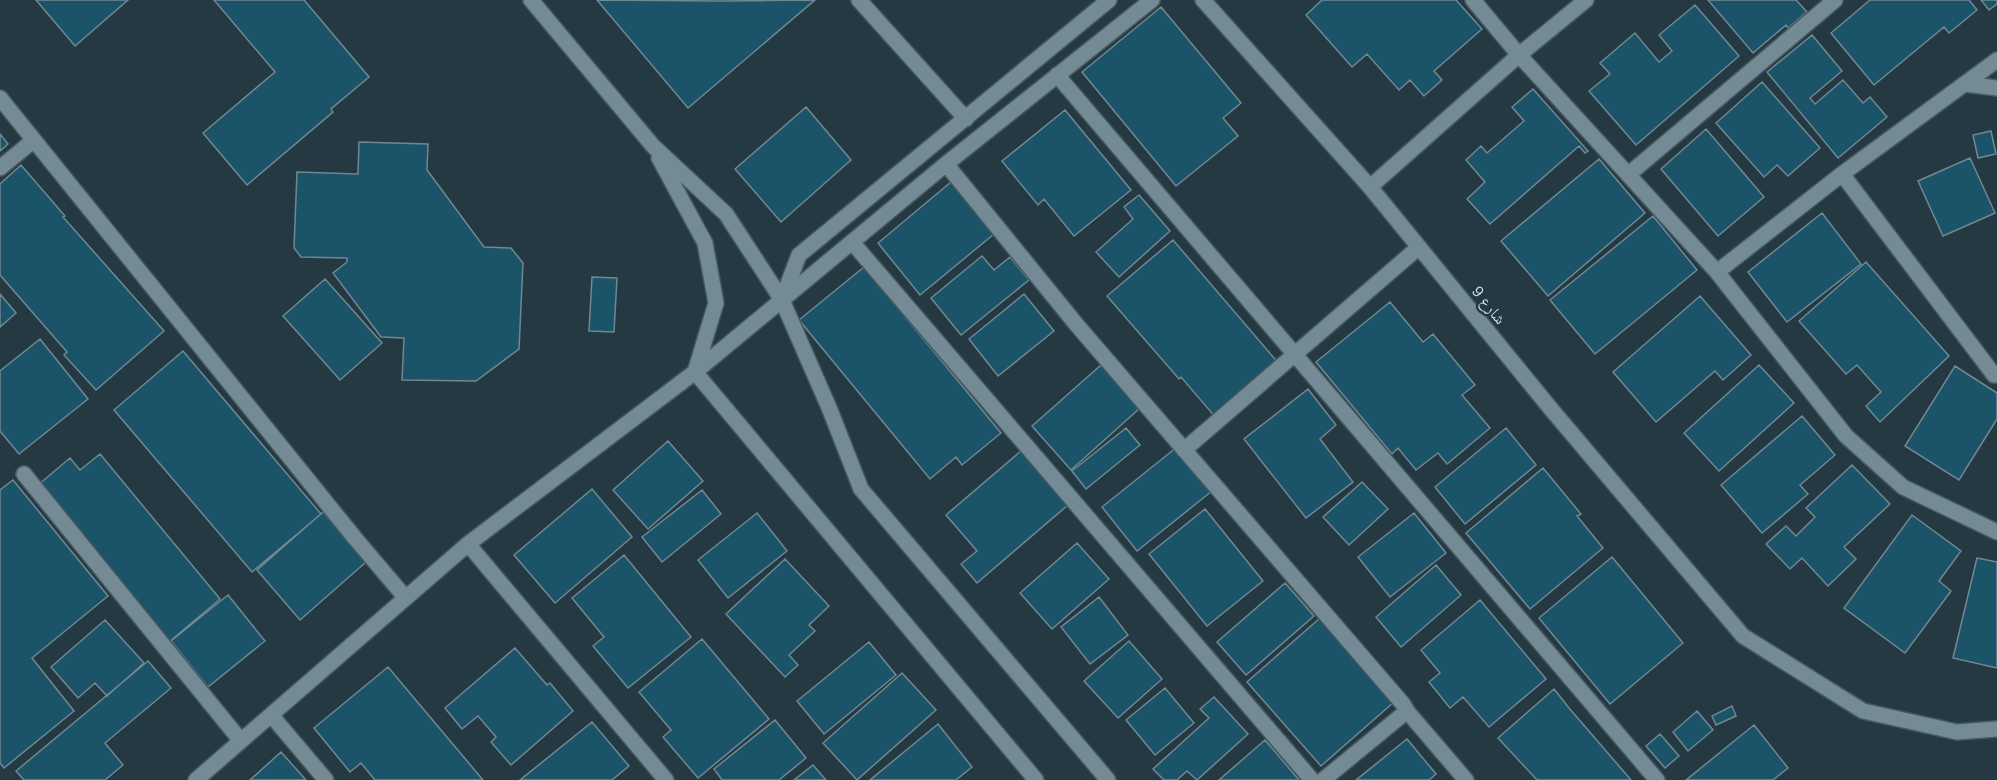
<svg xmlns="http://www.w3.org/2000/svg" width="1997" height="780" font-family="Helvetica,'Noto Naskh Arabic',sans-serif">
<rect width="100%" height="100%" fill="#243942"/>
<path fill="#1b5368" stroke="#718893" stroke-width="1.5" d="M36,0h92l-53,46z
M214,0h90l65,77 -38,32 2,3 -86,73 -44,-52 72,-61z
M597,0l125,1 93,-1 -127,108z
M1322,0h134l26,29 -48,42 8,9 -18,16 -14,-16 -11,10 -32,-36 -15,13 -46,-52z
M1708,0h88l11,12 -19,16 -2,-3 -33,28z
M1870,0h99l8,10 -28,23 -5,-6 -70,58 -43,-52z
M1981,0h16v4l-8,6z
M1695,5l44,51 -103,89 -47,-54 21,-17 -10,-11 35,-30 24,29 13,-11 -13,-16z
M1161,7l80,96 -18,15 15,18 -62,50 -94,-114z
M1812,35l30,36 -32,27 5,6 28,-24 20,23 7,-6 17,20 -49,41 -71,-86z
M1762,82l58,66 -32,28 -11,-11 -13,12 -48,-54z
M1533,89l55,62 -3,2 -6,-7 -89,78 -23,-25 18,-17 -19,-22 15,-14 6,7 37,-32 -12,-14z
M806,107l45,53 -70,62 -46,-53z
M1065,110l66,80 -57,46 -30,-37 -6,6 -36,-44z
M1706,129l58,68 -46,39 -57,-67z
M1991,131l5,23 -18,4 -5,-23z
M0,134l8,10 -8,7z
M359,142l69,2 -1,26 57,77 27,1 12,15 -4,86 -43,32 -74,-1 2,-42 -23,-1 -48,-64 14,-11v-4l-46,-1 -7,-9 3,-76 61,2z
M1970,158l25,55 -52,23 -25,-55z
M1599,159l46,54 -97,83 -47,-55z
M21,165l44,51 -2,1 101,114 -68,59 -32,-35 3,-3 -67,-77v-91z
M951,182l43,52 -74,61 -42,-52z
M1139,195l31,36 -51,46 -23,-25 37,-33 -9,-12z
M1822,213l39,51 -74,58 -39,-50z
M1653,216l44,54 -102,84 -45,-54z
M1173,240l107,125 -63,54 -36,-42 -2,2 -72,-83z
M982,256l12,14 16,-13 19,23 -68,55 -30,-37z
M1866,262l83,94 -69,66 -14,-16 15,-14 -24,-27 -11,9 -47,-53z
M864,267l137,166 -39,32 -6,-8 -26,22 -131,-159z
M592,277l25,1 -3,54 -25,-1z
M325,279l57,64 -42,37 -57,-64z
M0,294l16,19 -16,14z
M1024,294l30,37 -56,45 -29,-37z
M1700,296l51,59 -28,25 -8,-9 -59,51 -43,-50z
M1390,302l33,40 10,-8 42,51 -13,10 28,33 -43,36 -9,-11 -22,17 -18,-22 -6,6 -76,-92z
M40,339l48,60 -69,55 -19,-23v-60z
M183,351l138,163 -69,58 -138,-162z
M1101,365l39,43 -69,62 -39,-44z
M1759,365l35,38 -75,68 -35,-38z
M1955,366l42,27v26l-38,61 -54,-34z
M1308,389l28,36 -16,14 33,43 -47,36 -62,-79z
M1802,416l33,39 -35,30 8,9 -46,39 -41,-48z
M1126,428l14,17 -54,44 -14,-18z
M1506,428l30,37 -71,59 -30,-37z
M668,441l35,40 -55,48 -35,-39z
M1177,447l35,44 -75,60 -35,-44z
M1022,450l46,55 -91,78 -16,-19 16,-13 -31,-36z
M100,454l120,145 -51,43 -131,-157 32,-27 10,12z
M1852,465l38,39 -46,43 12,12 -28,27 -26,-28 -12,11 -24,-25 20,-18 10,10 19,-19 -9,-9z
M1543,468l38,46 -4,2 26,32 -73,61 -64,-76z
M13,480l95,116 -76,62 42,53 -70,57 -4,-5v-273z
M1362,482l26,27 -39,36 -26,-28z
M592,489l40,48 -77,66 -41,-48z
M702,490l19,24 -59,48 -20,-25z
M1205,509l58,72 -56,45 -58,-72z
M323,512l43,50 -66,58 -43,-50z
M757,513l30,38 -59,47 -30,-38z
M1414,513l32,40 -56,44 -32,-40z
M1912,515l49,36 -22,30 12,10 -46,62 -61,-45z
M1077,543l32,36 -57,50 -32,-36z
M624,555l67,82 -63,51 -35,-42 11,-9 -32,-39z
M1612,557l71,86 -73,61 -71,-86z
M1977,558l20,4v106l-44,-10z
M785,559l44,47 -20,19 6,6 -26,24 9,10 -13,12 -59,-63z
M1436,565l25,30 -60,52 -25,-30z
M1285,583l29,33 -68,59 -29,-33z
M228,595l37,46 -57,46 -37,-46z
M1099,597l29,38 -38,29 -29,-37z
M1480,600l66,79 -57,48 -26,-30 -13,11 -21,-26 11,-9 -19,-23z
M1320,618l74,84 -73,64 -74,-84z
M105,620l39,43 -37,33 -12,-13 -17,15 -27,-31z
M702,639l67,80 -71,59 -35,-41 8,-7 -32,-38z
M1129,641l33,38 -44,39 -34,-37z
M869,642l27,33 -72,59 -27,-33z
M515,648l32,37 3,-2 23,28 -62,54 -20,-23 5,-5 -18,-21 -16,13 -17,-21z
M148,661l23,27 -66,55 18,22 -18,15h-81l-8,-9z
M388,667l37,44 58,69h-108l-14,-17 -11,9 -36,-44z
M902,673l34,37 -79,70 -34,-37z
M1165,688l29,35 -39,32 -29,-35z
M1554,689l15,19 62,72h-94l-39,-42z
M1214,697l34,37 -51,46 -10,-9 -10,9h-13l-11,-11 56,-51 -9,-9z
M1732,706l4,10 -20,9 -4,-9z
M1697,711l16,19 -25,21 -15,-19z
M775,720l31,38 -27,22h-57l-8,-11z
M592,722l37,44 -17,14h-92z
M938,724l34,43 -16,13h-86z
M1754,725l34,43 -15,12h-87z
M1660,734l19,22 -14,12 -19,-22z
M1407,739l29,35 -7,6h-73z
M1265,740l34,40h-80z
M281,752l25,28h-56z
M813,765l13,15h-32z"/>
<g fill="none" stroke-linecap="round" stroke-linejoin="round">
<g stroke="#465860" stroke-width="18">
<path id="minor" d="M531,0l122,146 73,68 56,86 48,110 31,79 247,291
M859,0l107,119
M1203,0l167,187 181,222 192,227 120,75 94,21 40,-3
M1473,0l46,55 198,217 129,164 57,51 94,45
M1057,75l600,705
M1965,84l32,4
M0,98l354,439 51,60
M659,158l46,85 11,60 -21,69 341,408
M946,164l130,160 327,380 4,7 59,69
M0,168l34,-28
M1629,174l206,-174
M1842,174l152,201h3
M1370,187l149,-132 67,-55
M852,242l460,538
M1717,272l125,-98 155,-114
M783,297l16,-42 310,-255
M1184,450l235,-203
M24,474l217,267
M468,544l198,236
M271,715l55,65
M196,780l272,-236 227,-172 251,-208 206,-164
M1323,780l84,-69"/>
</g>
<use href="#minor" stroke="#748b96" stroke-width="15"/>
</g>
<g text-anchor="middle" dominant-baseline="central" stroke-width="5" stroke-linejoin="round" paint-order="stroke">
<g font-size="16" fill="#cfdbe1" stroke="#243942">
<text transform="translate(1489 305) rotate(51)">شارع 9</text>
</g>
</g>
</svg>
